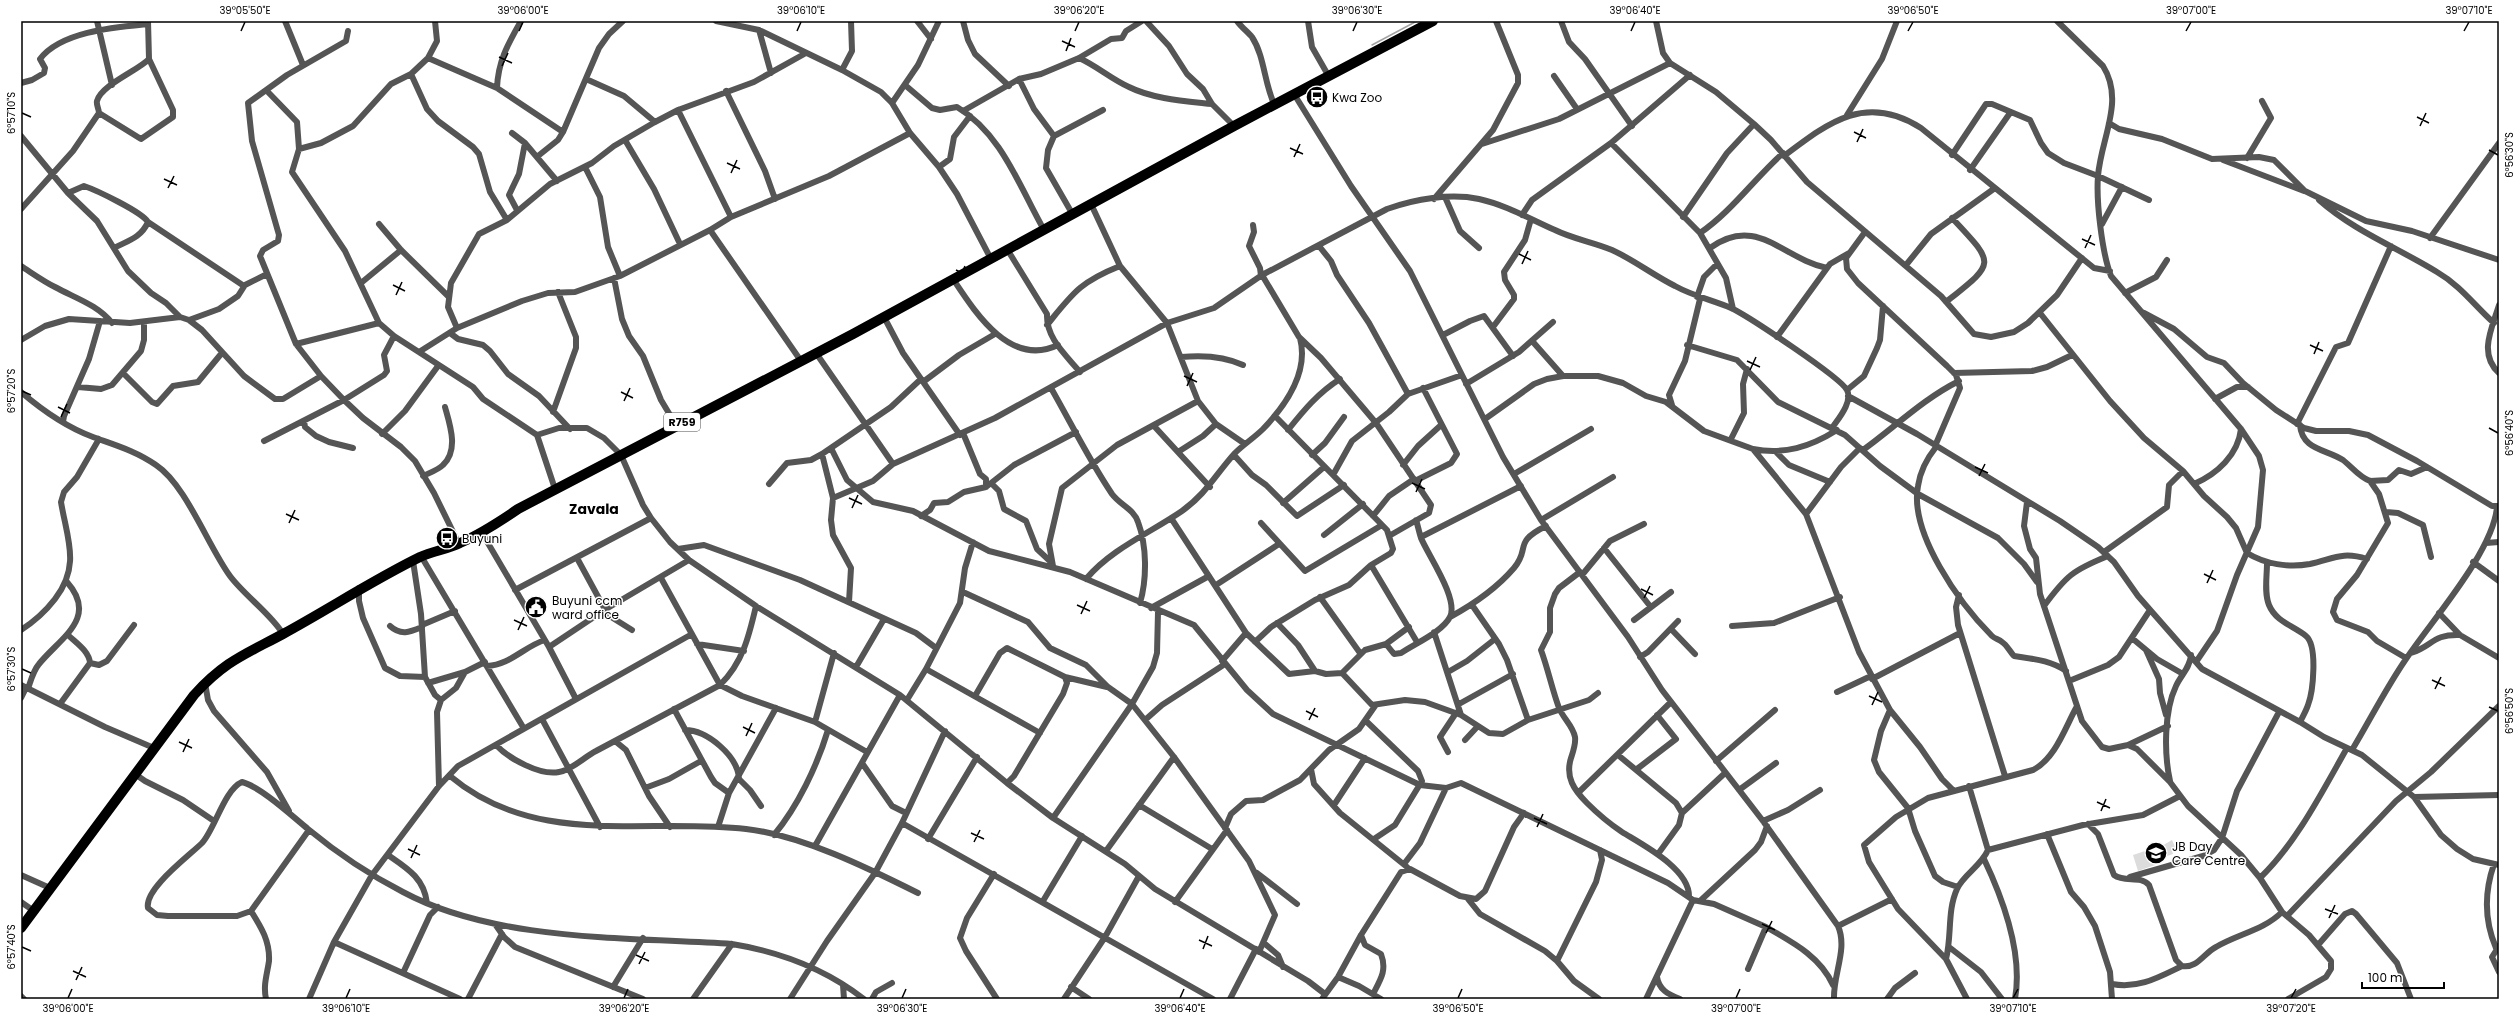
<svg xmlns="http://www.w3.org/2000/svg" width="2520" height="1020" font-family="Poppins,sans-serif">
<rect width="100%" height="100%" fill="#fff"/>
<path fill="#dcdcdc" d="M2172,840l4,9 -4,2 1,3 -9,3 -4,-10z
M2148,850l7,15 -17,6 -5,-16z"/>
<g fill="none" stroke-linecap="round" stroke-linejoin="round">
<path stroke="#a3a3a3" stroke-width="1.5" d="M1372,45l45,-24"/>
<path stroke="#555" stroke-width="6" d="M97,21l15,64
M285,21l18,44
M716,21l43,9 83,40 39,22 11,11 18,30 29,34 18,27 34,65
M917,21l14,18
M963,21l5,19 7,14 34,32
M1146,21l23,25 18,28 16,15 9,15 22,22
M1237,21c4,6 11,11 15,16 13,20 12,47 23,69
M1308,21l4,26 16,28
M1561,21l8,21 16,17 47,67
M1656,21l7,32 7,10 46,29 38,32 17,16 36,42 134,114 33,38 17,3 23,-5 14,-9 29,-28 25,-37
M2057,21l46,45c22,35 -2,72 -5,110 -2,25 4,77 13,100l130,153 18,27 4,14 -5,57 -21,48 -20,56 -21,31
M759,30l12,43
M348,31l-2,10 -59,34 -39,28 4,38 27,94 -1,6 -15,9 -3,6 36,88 25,32 23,24 19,18 38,29 14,14 19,32 25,51
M428,58l69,30 66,44
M1079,58c18,8 32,21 50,29 24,12 56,14 83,17
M842,70l10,-19 -1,-30
M411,74l16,35 11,12 35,26 6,7 11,38 17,28
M1554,76l23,33
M586,79l38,17 31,26
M1019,79l15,30 20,27
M21,83l11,-3 12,-7 1,-5 -5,-9c21,-28 77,-32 108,-35
M905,85l27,23 8,2 17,-3c45,27 62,79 87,123
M497,88c1,-27 11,-44 24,-67
M267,91l30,31 2,27 -7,23 53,79 34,72 15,13 79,51 10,12 54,36 22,-7h28l17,10 17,17 22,50 8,13 19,24 19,18 67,46 144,89 107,88 46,35 72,46 30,25 153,92 17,13
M726,91l39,80 10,28
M1294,94l57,92 59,85 93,186 38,63 87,117 34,53 101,131 75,105c10,23 -5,48 -4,73
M892,103l26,-38 21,-44
M678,110l53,107
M963,111l56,-32 22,-5 38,-16 32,-19 11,-1 4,-7 16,-10
M99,113l42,26 32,-22v-7l-24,-51
M1847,115l35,-56 15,-38
M2109,123l10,6 43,10 50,20 47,-2 15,3 31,31 61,30 46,10 87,29
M512,133l13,10 32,38
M21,136l47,57 29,28 31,50 23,22 15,10 14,14
M625,140l29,49 26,55
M1611,143l89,90 26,45 7,31
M1482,144l77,-25 111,-56
M299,149l22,-6 32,-17 38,-42 20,-10 17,-16 9,-17 -2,-20
M1952,155l34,-51h6l38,16 11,23 7,10 16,10 34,13 51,24
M538,156l20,-16 5,-8 36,-84 10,-14 14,-13
M1784,156c45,-34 82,-63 137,-28l173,140 16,3
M2247,158l24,-40 -9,-17
M2223,160l81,31
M585,167l15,30 8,50 12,29
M939,167l11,-8 4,-22 16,-21
M1970,170l40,-57
M68,193l16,-7c12,4 58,26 64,36 -7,16 -21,19 -34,26
M1445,197l15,34 19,17
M1434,199l59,-69 25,-47v-8l-22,-54
M2319,200c35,31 79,48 118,72 24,14 37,33 57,51
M1091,204l29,62 47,57 31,78 18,23 29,20
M21,209l52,-58 26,-38c0,-4 -3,-8 -2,-12 4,-16 42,-31 52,-42l-1,-38
M517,210l-8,-15 10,-21 6,-31
M1073,215l-27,-47 2,-18 6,-14 49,-26
M1522,215l10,-15 79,-57 79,-68
M1683,217l44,-64 27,-29
M148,222l96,64
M379,224l22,26 48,47
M2102,224l20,-37
M1253,225l1,7 -5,14 11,22 1,8
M710,230l91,131
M1865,232l-19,26 1,11 11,14 89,83 9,9 4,13 -25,58
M1700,233c32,-22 54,-54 83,-80
M2430,238l69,-95
M1319,246l12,15 6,14 32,48 39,71
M1710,248c47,-34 73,11 117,20
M1007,249l40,65c-1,24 18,40 33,58
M1906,265l25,-31 64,-46
M21,266c11,7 22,15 34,21 20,11 43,18 57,36
M1262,275l37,62 22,21 55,65 55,82 -2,8 -40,23
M614,278l8,41 7,17 14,20 18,44 15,25
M953,279c22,33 57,89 105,66
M361,283l40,-33
M2125,293l31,-16 11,-17
M1697,297l7,-20 13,-13
M1946,302c50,-40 50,-37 6,-84
M2499,305c-7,23 -21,49 0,68
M2040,313l70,88 34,37 39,33 21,25 23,21 9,11 11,25c18,11 41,15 63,11 23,-5 32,-13 57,-5
M2144,313l30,16 33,28 17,6 19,20 33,27 28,18 12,3h33l19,4 49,26 75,45h7
M884,317l19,36 57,82
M189,320l30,-11 19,-13 7,-11 22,-11
M1047,325c26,-32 33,-43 73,-59
M1493,327l21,-28v-4l-9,-15 -1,-8 21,-32 6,-21
M457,328l-9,-21 3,-24 28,-49 28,-14 43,-36 42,-21 22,-17 41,-24 23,-12 76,-28 52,-29
M450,333l8,6 25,6 7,6 18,23 31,22 31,33
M1443,335l27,-14 14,-5 29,40
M1777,337l53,-73 19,-11
M21,340l24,-14 24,-7 61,4 50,-6 9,3 13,10 42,46 31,23h8l38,-23
M1533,342l30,34
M296,344l83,-21
M1687,345l50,15 41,42 67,33 35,31 38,28 80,44 26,26 13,18
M419,352l38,-24 65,-27 26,-8 27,-1 45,-16 90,-46 21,-13 98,-41 81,-43
M816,353l77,111
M1181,357c21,-2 43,-1 62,8
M1954,373l78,-2 15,-4 25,-12
M124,374l28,28 5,2 16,-18 25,-4 23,-28
M923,382l36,-27 36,-21
M1466,384l53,-32 34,-30
M78,387l23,2 11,-4 29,-34 3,-11v-18
M1051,388c20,35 38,72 61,106 8,11 22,15 26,28 9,24 9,57 2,81
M1847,390l17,-14 13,-28 3,-8 3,-34
M21,392c21,18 45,35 72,45 22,8 43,14 63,28 30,20 52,81 74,111 14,19 42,39 53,58
M1848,396l69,38 143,87 38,26 16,15 24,34 64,73 98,53 24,15 38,18 52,42 27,38 16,14 16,10 26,6
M2215,399l22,-12h11
M1672,405l-3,-10 16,-34 15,-62
M553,412l23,-64v-11l-18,-45
M1485,419l49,-35 13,-5 16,-3h35l25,7 23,13 20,6 38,29 49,18 53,65 53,138 31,58 30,37 22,32 11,11
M304,421l1,6 11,9 13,6 24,6
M63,422l1,-6 25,-57 11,-38
M2297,424l39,-77 12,-4 43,-97
M2300,425c2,25 26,24 43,35 9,7 16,17 27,21l18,-1 11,-10 12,4 16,-7
M1154,426l56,61
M1288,430c16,-20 30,-37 52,-51
M963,433l17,41 6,5v8
M382,434l23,-23 33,-45
M537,435l18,54
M1731,439l13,-26 -1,-29 4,-15
M264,441l80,-41 40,-25 3,-4 -3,-16 10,-19
M1936,447c-8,10 -16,25 -18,39 -9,47 42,118 74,150 3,3 7,3 10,6 5,3 8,10 12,14 19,3 36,4 52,15
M831,448l16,32 26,22 40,9 76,40 81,21 124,53 53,65 26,24 147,71 26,3
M1753,449c31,6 57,-2 84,-19
M1863,450c32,-23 60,-51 96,-69
M1178,452l25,-16 13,-12
M1777,453l12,12 41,17
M822,454l11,44 -2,22 2,15 18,33 -2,34
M1234,455l18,20 14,10 31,31 47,-31
M1312,455l13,-12 19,-26
M1403,465l15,-19 22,-20
M1514,474l77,-45
M1333,475l19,-34 37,-29 19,-18 54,-19
M423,476c6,-3 15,-6 20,-11 16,-15 7,-40 2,-58
M1415,481l36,-18 6,-9 -34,-66
M2370,481l9,13 9,29 -31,52 -20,24 -4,13 4,8 31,12 9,9 29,17
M769,484l18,-21 24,-3 11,-6 69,-47 30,-28
M992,484l7,7 5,18 22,12 11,28 15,14
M2194,484c23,-10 44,-29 47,-55
M833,498l40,-17 20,-17 102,-46 172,-95 47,-15 48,-33 125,-66c28,-10 63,-16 92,-10 27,6 51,20 76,31 18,9 38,12 57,20 22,10 41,25 63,36 18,10 37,14 56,22 17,8 109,69 116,82 6,12 -9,29 -15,38
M2027,502l-3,24 6,23 6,9 4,36 42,127 20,26 7,2 19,-4 9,4 33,33 18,24 53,49 19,23 22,34 27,23 22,26v8l-5,8 -38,22
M1283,503l41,-36
M2386,512l12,1 25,12 8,32
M1806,514l35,-47 19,-19
M921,516l9,-6 4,-7 14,-1 16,-10 22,-5 28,-22 62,-33
M1373,516l16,-20 25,-17
M1171,518l75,115 43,41 26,-3
M1541,520l72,-43
M1261,523l44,48 77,-46
M482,533l67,114 27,52
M1324,535l39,-31
M1421,537l100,-51
M2486,543l13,-1
M1604,548l46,58
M678,549l26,-4 96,35 116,53 20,15
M2104,552l63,-45 2,-22 14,-14
M421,556l102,171
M577,558l31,57 24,15
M413,561l8,53 4,63 10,18 6,5
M2473,562l26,19
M2267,563c0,13 -3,30 2,42 7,17 25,21 37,31 12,10 7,56 2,69 -2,6 -5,11 -8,17
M1371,565l46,77
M1053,566l-4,-22 13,-56 55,-43 81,-44
M1580,572l-21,16 -4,6 -5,14v24l-9,18c7,19 11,39 18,58 4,10 14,18 16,29 1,7 -2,15 -4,21 -6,19 3,32 16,45 11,11 23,21 35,29 21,13 68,37 67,65
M1582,575l28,-34 34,-17
M661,578l59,107 22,11 73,26 52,30
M1086,579c25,-30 64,-46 96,-68 24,-17 34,-37 53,-58 9,-9 19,-15 28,-24 22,-23 46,-57 37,-91
M1216,585l63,-41
M359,588v13l4,17 22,50 15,8 25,1
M515,590l136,-72
M963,592l65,30 22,26 36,17 22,22 24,17 42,53 75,104 26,54 -16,37
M1959,595l-3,12 2,18 47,151
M1320,597l40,56
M1472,605l27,39 8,16 21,60
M2044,606c22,-30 29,-36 64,-50
M1151,608l58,-32
M2439,613l21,22 39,23
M1450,617c24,-13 46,-28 64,-49 17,-20 -2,-25 32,-42
M1634,620l37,-28
M1277,623l21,22 17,26 11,3 16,-1 23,-23 21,-6 23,-17
M422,625l33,-14
M390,626c11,10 20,6 32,1
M1732,626l42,-3 66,-26
M1671,629l24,25
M21,630c14,-9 24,-18 34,-31 26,-34 12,-60 6,-97l3,-10 13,-15 22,-38
M1434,632l27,83
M2133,639l24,20 26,15
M1255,642l16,-15 44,-27 34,-15 22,-20 20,-12 2,-4 -6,-19 -112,-114
M697,644l47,7
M1386,644l8,10 7,-1c15,-10 41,-21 49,-36 9,-18 -22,-62 -29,-79 -2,-6 -3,-12 -5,-18
M549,647l57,-38 83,-49
M2146,650l13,29 1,14 6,22
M2411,653c22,-7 21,-19 49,-18
M1640,657l8,-5 30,-31
M1222,661l24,-28
M90,663l9,2 8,-4 27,-36
M487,666c23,-1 38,-20 58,-26
M856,667l28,-48
M926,669l114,64
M1448,672l19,-11 28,-22
M1342,673l30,32 33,-5 20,2 36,13 28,18 14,1 25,-14 61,-20 9,-7
M1872,679l88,-46
M2069,681l39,-16 11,-8 31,-47
M205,683l3,17 6,11 53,61 22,39
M428,683l37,-11
M21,685l84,42 49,21
M28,689c3,-9 5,-18 11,-25 21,-26 60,-46 28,-82
M1837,692l34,-16
M975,696l25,-43 7,-5 58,29 42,10
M21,698l5,-10
M907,700l19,-31 34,-66 5,-35 8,-26
M60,704l30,-41c-1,-12 -14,-20 -22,-28
M1459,704l54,-30
M674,709l37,68 4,6 14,10
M1890,710l-9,21 -7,29 5,12 29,36 7,23 20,45 8,6 15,5
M542,719l58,108
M1145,720l17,-15 63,-41
M1366,721l52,50 4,10 -27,44 -21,14
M815,722l19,-69
M685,730c22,0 53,26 54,49l11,11 11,16
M1465,740l13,-14
M615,741l11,9 23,46 21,31
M496,745c12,13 44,31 63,27 13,-2 25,-15 37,-21 41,-22 83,-44 124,-66 23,-23 29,-49 36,-79
M2128,745l40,-19
M2352,750c18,-30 34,-62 54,-91 26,-39 87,-107 91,-152
M1448,752l-8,-15 16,-24
M1618,755l58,48 6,10 -3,12 -21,29
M1716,761l59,-51
M862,763l30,43 14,7
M1311,769l3,15 26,29 67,54
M1637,769l39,-30 -19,-24
M135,774l10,7 38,19 31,21
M450,776c87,73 194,41 296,53 55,6 122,39 172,64
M2170,781c-6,-27 -6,-70 6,-95 5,-11 14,-18 15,-31
M1007,783l7,-7 49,-82 4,-11 -2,-6
M439,786l-2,-74 4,-12 15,-12 9,-16 20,-10
M645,788l24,-9 32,-18
M1739,790l37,-27
M1578,793l93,-91
M2414,797l85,-2
M1139,805l73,44
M1334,805l31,-47
M1682,813l43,-40
M1053,818l79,-114 21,-37 4,-14 1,-41
M1763,821l25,-11 32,-20
M902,823l311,176
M2088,824l10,10 16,41c11,8 26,0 35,10l27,75 6,6c15,3 22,-13 34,-19 22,-13 48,-17 66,-35
M718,827l11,-34 47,-85
M1225,828l6,-14 15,-13 17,-1 37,-20 29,-30 30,-21 16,-23
M309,830l-58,81 -14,5h-69l-11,-1 -9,-7c-4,-19 41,-52 54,-65 13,-14 22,-53 40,-61 19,5 50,34 66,47 29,24 62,46 95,63 93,50 226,45 329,52 49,8 92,24 132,55
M2047,834l24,58 13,15 11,19 15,46 2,27
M774,835c24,-29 43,-69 54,-105
M928,839l49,-82
M815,846l85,-151
M1988,850l95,-25 60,-10 37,-19
M1106,851l68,-94
M388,855c19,13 36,23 39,48
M1984,859c19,40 39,95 31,140
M1404,864l16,-21 26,-55 15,-5 207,100 25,17 21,4 52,23 -18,42
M2494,864c-10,29 -10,56 2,84
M1257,873l40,31
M994,874l-27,44 -7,20 6,13 31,48
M21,875l29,13
M2130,877l73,-21 11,-6 8,-12 15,-47 42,-79
M2260,878c37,-36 62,-86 87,-130
M1468,899l12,15 65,37 12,10 17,20 25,18
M1043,901l39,-65
M1700,901l55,-51 6,-8 6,-16
M21,902l13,9
M1175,902l52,-72
M251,911c10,16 19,30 18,50 -2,14 -6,24 -3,38
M2287,916l109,-115 35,-29 68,-66
M495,924l9,13 11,10 128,52
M1838,926l54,-27
M1766,927c26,15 54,29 67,58
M1361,935l4,10 16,9c6,16 0,25 -8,40
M334,942l126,57
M1264,943l14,12 5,12
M2318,945l27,-31 7,-3 4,3 41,49 14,36
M2499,946l-7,11 7,15
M1949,947l32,25 21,27
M1946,959c6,-23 1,-48 11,-70 6,-14 24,-23 31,-39l-19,-64
M1557,961l39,-79 6,-22 -2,-10
M403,973l27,-58 8,-8
M1338,977l21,9 22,13
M1657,977c2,13 11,17 23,22
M2112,984c27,5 47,-7 70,-18
M843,985l1,14
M613,987l30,-49
M1071,987l18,12
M21,996l3,3
M309,999l25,-57 38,-67 67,-89 19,-20 234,-132
M468,999l34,-65
M693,999l39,-55
M790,999l37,-58 48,-68 27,-50 43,-92
M872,999l4,-7 16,-9
M1064,999l41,-62 34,-61
M1230,999l26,-50
M1322,999l16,-22 23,-42 40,-63 9,-3 50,27 16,3 9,-8 29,-64 10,-14
M1646,999l47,-99
M1887,999l8,-11 20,-15
M1967,999l-21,-40 -48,-50 -29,-47 -5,-17 32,-28 32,-19 105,-28c22,-11 32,-42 43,-62"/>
<path stroke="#000" stroke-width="10" d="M21,928l173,-233c31,-34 50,-40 89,-61 46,-25 90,-54 137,-77 13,-6 28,-8 40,-14 21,-9 39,-21 58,-34l335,-175 381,-208 199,-105"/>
</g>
<path fill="none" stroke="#000" stroke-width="1.5" d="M241,31l4,-9M519,31l4,-9M797,31l4,-9M1075,31l4,-9M1353,31l4,-9M1631,31l4,-9M1908,31l5,-9M2186,31l5,-9M2464,31l5,-9M1062,41l13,6M1066,51l5,-13M499,57l13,6M502,66l6,-13M22,113l9,4M2417,117l12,6M2420,126l6,-13M1854,132l12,6M1857,142l6,-13M1290,148l13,6M2489,150l9,5M1294,157l6,-13M727,163l13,6M731,173l6,-13M164,179l13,6M168,188l6,-12M2082,239l13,6M2085,248l6,-13M1519,254l12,6M1522,264l6,-13M956,270l12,6M959,279l6,-13M393,285l12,6M396,295l6,-13M2310,345l13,6M2314,354l5,-12M1747,361l13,6M1750,370l6,-13M1184,376l13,6M1187,386l6,-13M22,391l9,4M621,392l12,6M624,401l6,-13M58,407l12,6M61,417l6,-13M2489,428l9,5M1975,467l13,6M1979,476l6,-12M1412,483l13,6M1416,492l6,-13M849,498l13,6M852,508l6,-13M286,514l13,6M289,523l6,-13M2204,574l12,6M2207,583l6,-13M1641,589l12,6M1644,598l6,-12M1077,605l13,6M1081,614l6,-13M514,620l13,6M518,630l6,-13M22,669l9,4M2432,680l13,6M2435,689l6,-12M1869,696l13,6M1872,705l6,-13M2489,707l9,4M1306,711l12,6M1309,720l6,-12M743,727l12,6M746,736l6,-13M179,742l13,6M183,752l6,-13M2097,802l13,6M2101,811l5,-12M1534,818l13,6M1537,827l6,-13M971,833l13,6M974,842l6,-12M408,849l12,6M411,858l6,-13M2325,909l13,5M2329,918l6,-13M1762,924l13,6M1766,933l6,-12M1199,940l13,6M22,947l9,4M1203,949l5,-13M636,955l13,6M639,964l6,-12M73,971l13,6M76,980l6,-13M68,998l4,-9M346,998l4,-9M624,998l4,-9M902,998l4,-9M1180,998l4,-9M1458,998l4,-9M1736,998l4,-9M2013,998l5,-9M2291,998l5,-9"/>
<defs>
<g id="bus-disc" transform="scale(1.15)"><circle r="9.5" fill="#000" stroke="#fff"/><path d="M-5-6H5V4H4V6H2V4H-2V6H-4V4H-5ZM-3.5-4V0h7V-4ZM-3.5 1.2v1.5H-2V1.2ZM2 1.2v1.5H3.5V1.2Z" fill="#fff"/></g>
<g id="civic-disc" transform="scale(1.15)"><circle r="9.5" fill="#000" stroke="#fff"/><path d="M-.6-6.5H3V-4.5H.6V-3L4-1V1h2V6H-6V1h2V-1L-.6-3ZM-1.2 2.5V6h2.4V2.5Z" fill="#fff"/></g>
<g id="school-disc" transform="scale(1.15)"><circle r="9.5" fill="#000" stroke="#fff"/><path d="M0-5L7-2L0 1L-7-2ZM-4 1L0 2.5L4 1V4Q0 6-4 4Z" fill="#fff"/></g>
</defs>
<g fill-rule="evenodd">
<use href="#bus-disc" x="1317" y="97"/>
<use href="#bus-disc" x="447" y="538"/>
<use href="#civic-disc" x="536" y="607"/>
<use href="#school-disc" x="2156" y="853"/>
</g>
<g text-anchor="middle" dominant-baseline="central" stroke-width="3" stroke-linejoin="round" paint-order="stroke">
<rect fill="#fff" stroke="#4c4c4c" stroke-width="1" x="664" y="413" width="36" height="18" rx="3"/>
<g font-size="11" font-weight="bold" fill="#000">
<text x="682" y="422">R759</text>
</g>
<g font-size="12" fill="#000" stroke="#fff" text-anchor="start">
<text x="1332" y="97">Kwa Zoo</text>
<text x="462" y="538">Buyuni</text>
<text x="552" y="600">Buyuni ccm<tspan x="552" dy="14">ward office</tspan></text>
<text x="2172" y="846">JB Day<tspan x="2172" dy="14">Care Centre</tspan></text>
</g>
<g font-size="14" font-weight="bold" fill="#000" stroke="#fff">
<text x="594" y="509">Zavala</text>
</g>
</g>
<rect width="2520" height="1020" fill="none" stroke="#ffffff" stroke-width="44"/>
<path d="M2362 982v6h82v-6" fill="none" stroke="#000000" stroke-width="2"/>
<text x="2368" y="982" font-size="12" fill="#000000" stroke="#ffffff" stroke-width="3" paint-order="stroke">100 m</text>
<rect x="22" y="22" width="2476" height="976" fill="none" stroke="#000" stroke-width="1.5"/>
<g font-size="10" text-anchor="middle" fill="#000">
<text x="245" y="14">39°05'50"E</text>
<text x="523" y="14">39°06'00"E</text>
<text x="801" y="14">39°06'10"E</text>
<text x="1079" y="14">39°06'20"E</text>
<text x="1357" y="14">39°06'30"E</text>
<text x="1635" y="14">39°06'40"E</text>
<text x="1913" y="14">39°06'50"E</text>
<text x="2191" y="14">39°07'00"E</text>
<text x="2469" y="14">39°07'10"E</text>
<text transform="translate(11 113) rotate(-90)" y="4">6°57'10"S</text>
<text transform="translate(2509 155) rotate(-90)" y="4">6°56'30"S</text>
<text transform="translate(11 391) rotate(-90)" y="4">6°57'20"S</text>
<text transform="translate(2509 433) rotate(-90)" y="4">6°56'40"S</text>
<text transform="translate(11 669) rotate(-90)" y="4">6°57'30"S</text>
<text transform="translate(2509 711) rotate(-90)" y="4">6°56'50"S</text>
<text transform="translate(11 947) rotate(-90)" y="4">6°57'40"S</text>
<text x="68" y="1012">39°06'00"E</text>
<text x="346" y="1012">39°06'10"E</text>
<text x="624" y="1012">39°06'20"E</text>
<text x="902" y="1012">39°06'30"E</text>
<text x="1180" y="1012">39°06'40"E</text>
<text x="1458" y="1012">39°06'50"E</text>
<text x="1736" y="1012">39°07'00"E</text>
<text x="2013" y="1012">39°07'10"E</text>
<text x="2291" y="1012">39°07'20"E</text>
</g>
</svg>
